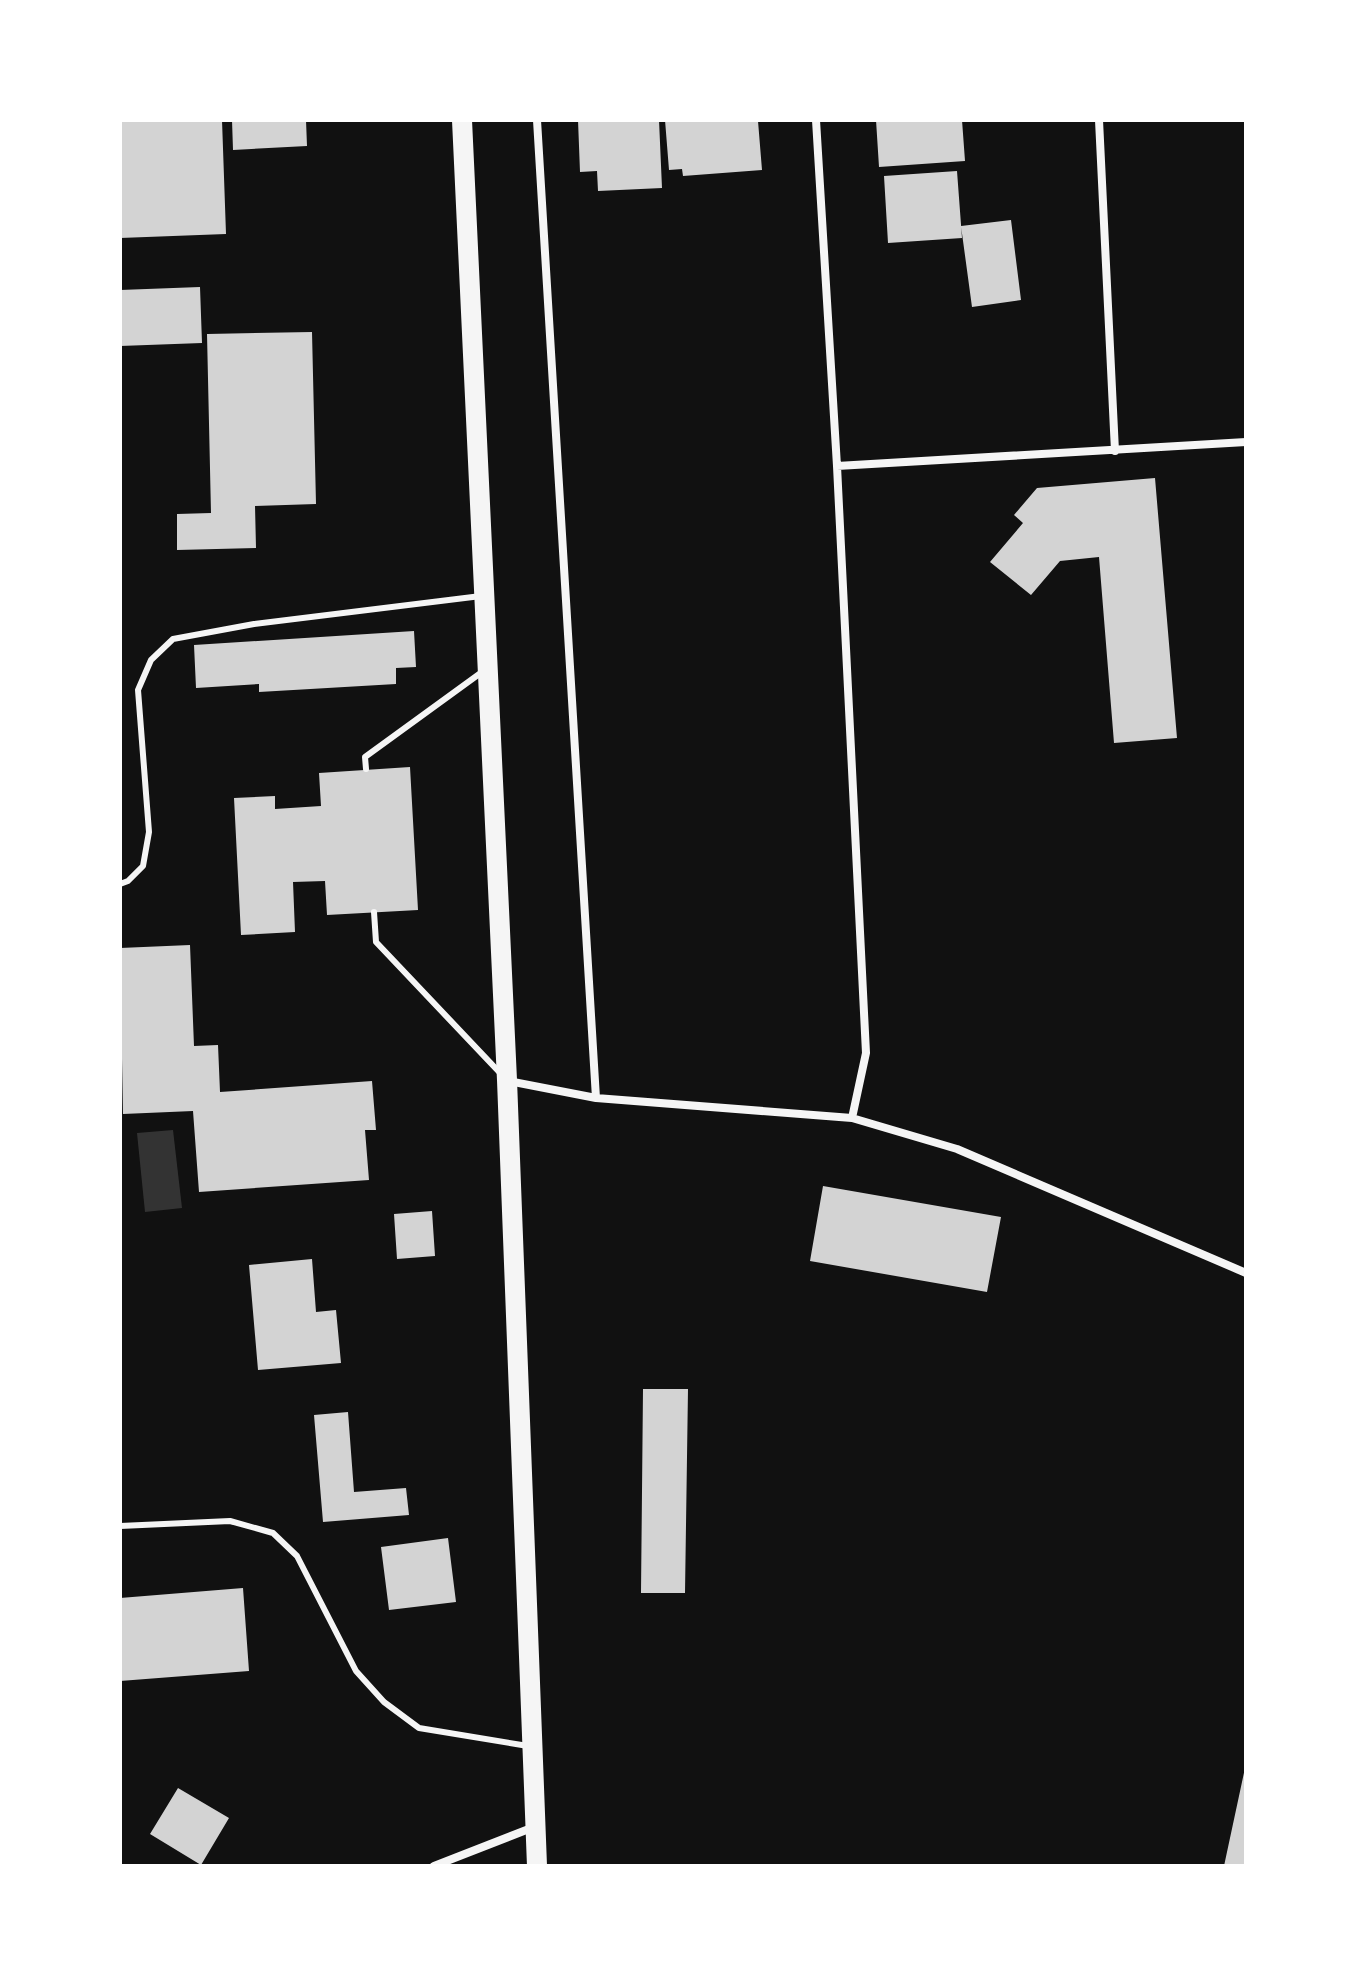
<svg xmlns="http://www.w3.org/2000/svg" width="1366" height="1986" font-family="'PT Sans',sans-serif">
<rect width="100%" height="100%" fill="#111"/>
<path fill="#333" d="M173,1130l9,78 -37,4 -8,-79z"/>
<path fill="#d3d3d3" d="M120,120h102l4,114 -106,4z
M232,120h74l1,26 -74,4z
M578,120h81l3,68 -64,3 -1,-20 -17,1z
M665,120l93,1 4,49 -79,6 -1,-7 -13,1z
M876,120h86l3,41 -86,6z
M957,171l5,67 -74,5 -4,-67z
M1011,220l10,80 -49,7 -11,-81z
M200,287l2,56 -82,3v-56z
M312,332l4,172 -61,2 1,42 -79,2v-36l34,-1 -4,-179z
M1155,478l22,260 -63,5 -15,-186 -39,4 -29,34 -41,-33 33,-39 -9,-8 23,-27z
M414,631l2,36 -20,1v16l-137,8v-8l-63,4 -2,-43z
M410,767l8,143 -91,5 -2,-34 -32,1 2,50 -54,3 -7,-137 41,-2v13l46,-3 -2,-33z
M190,945l4,101 24,-1 2,47 152,-11 4,49h-11l4,50 -170,12 -6,-81 -70,3 -3,-166z
M823,1186l178,31 -14,75 -177,-31z
M432,1211l3,45 -38,3 -3,-45z
M312,1259l4,53 20,-2 5,53 -83,7 -9,-105z
M643,1389h45l-3,204h-44z
M348,1412l6,80 52,-4 3,27 -86,7 -9,-107z
M448,1538l8,64 -67,8 -8,-63z
M243,1588l6,83 -129,10v-83z
M1245,1768l1,98h-22z
M178,1788l51,30 -28,47 -51,-31z"/>
<g fill="none" stroke-linecap="round" stroke-linejoin="round">
<path stroke="#f5f5f5" stroke-width="6" d="M366,769l-1,-12 117,-85
M120,884l8,-3 15,-15 6,-34 -11,-142 13,-30 22,-21 81,-15 227,-28
M374,912l2,30 126,133
M120,1526l110,-5 43,12 24,23 59,115 28,31 35,26 109,18"/>
<path stroke="#f5f5f5" stroke-width="8" d="M537,120l59,978
M816,120l21,346 29,587 -14,65
M1099,120l16,331
M837,466l409,-24
M508,1081l88,17 256,20 105,31 289,124
M434,1866l100,-39"/>
<path stroke="#f5f5f5" stroke-width="20" d="M462,120l45,960 30,786"/>
</g>
<rect width="1366" height="1986" fill="none" stroke="#ffffff" stroke-width="244"/>
</svg>
